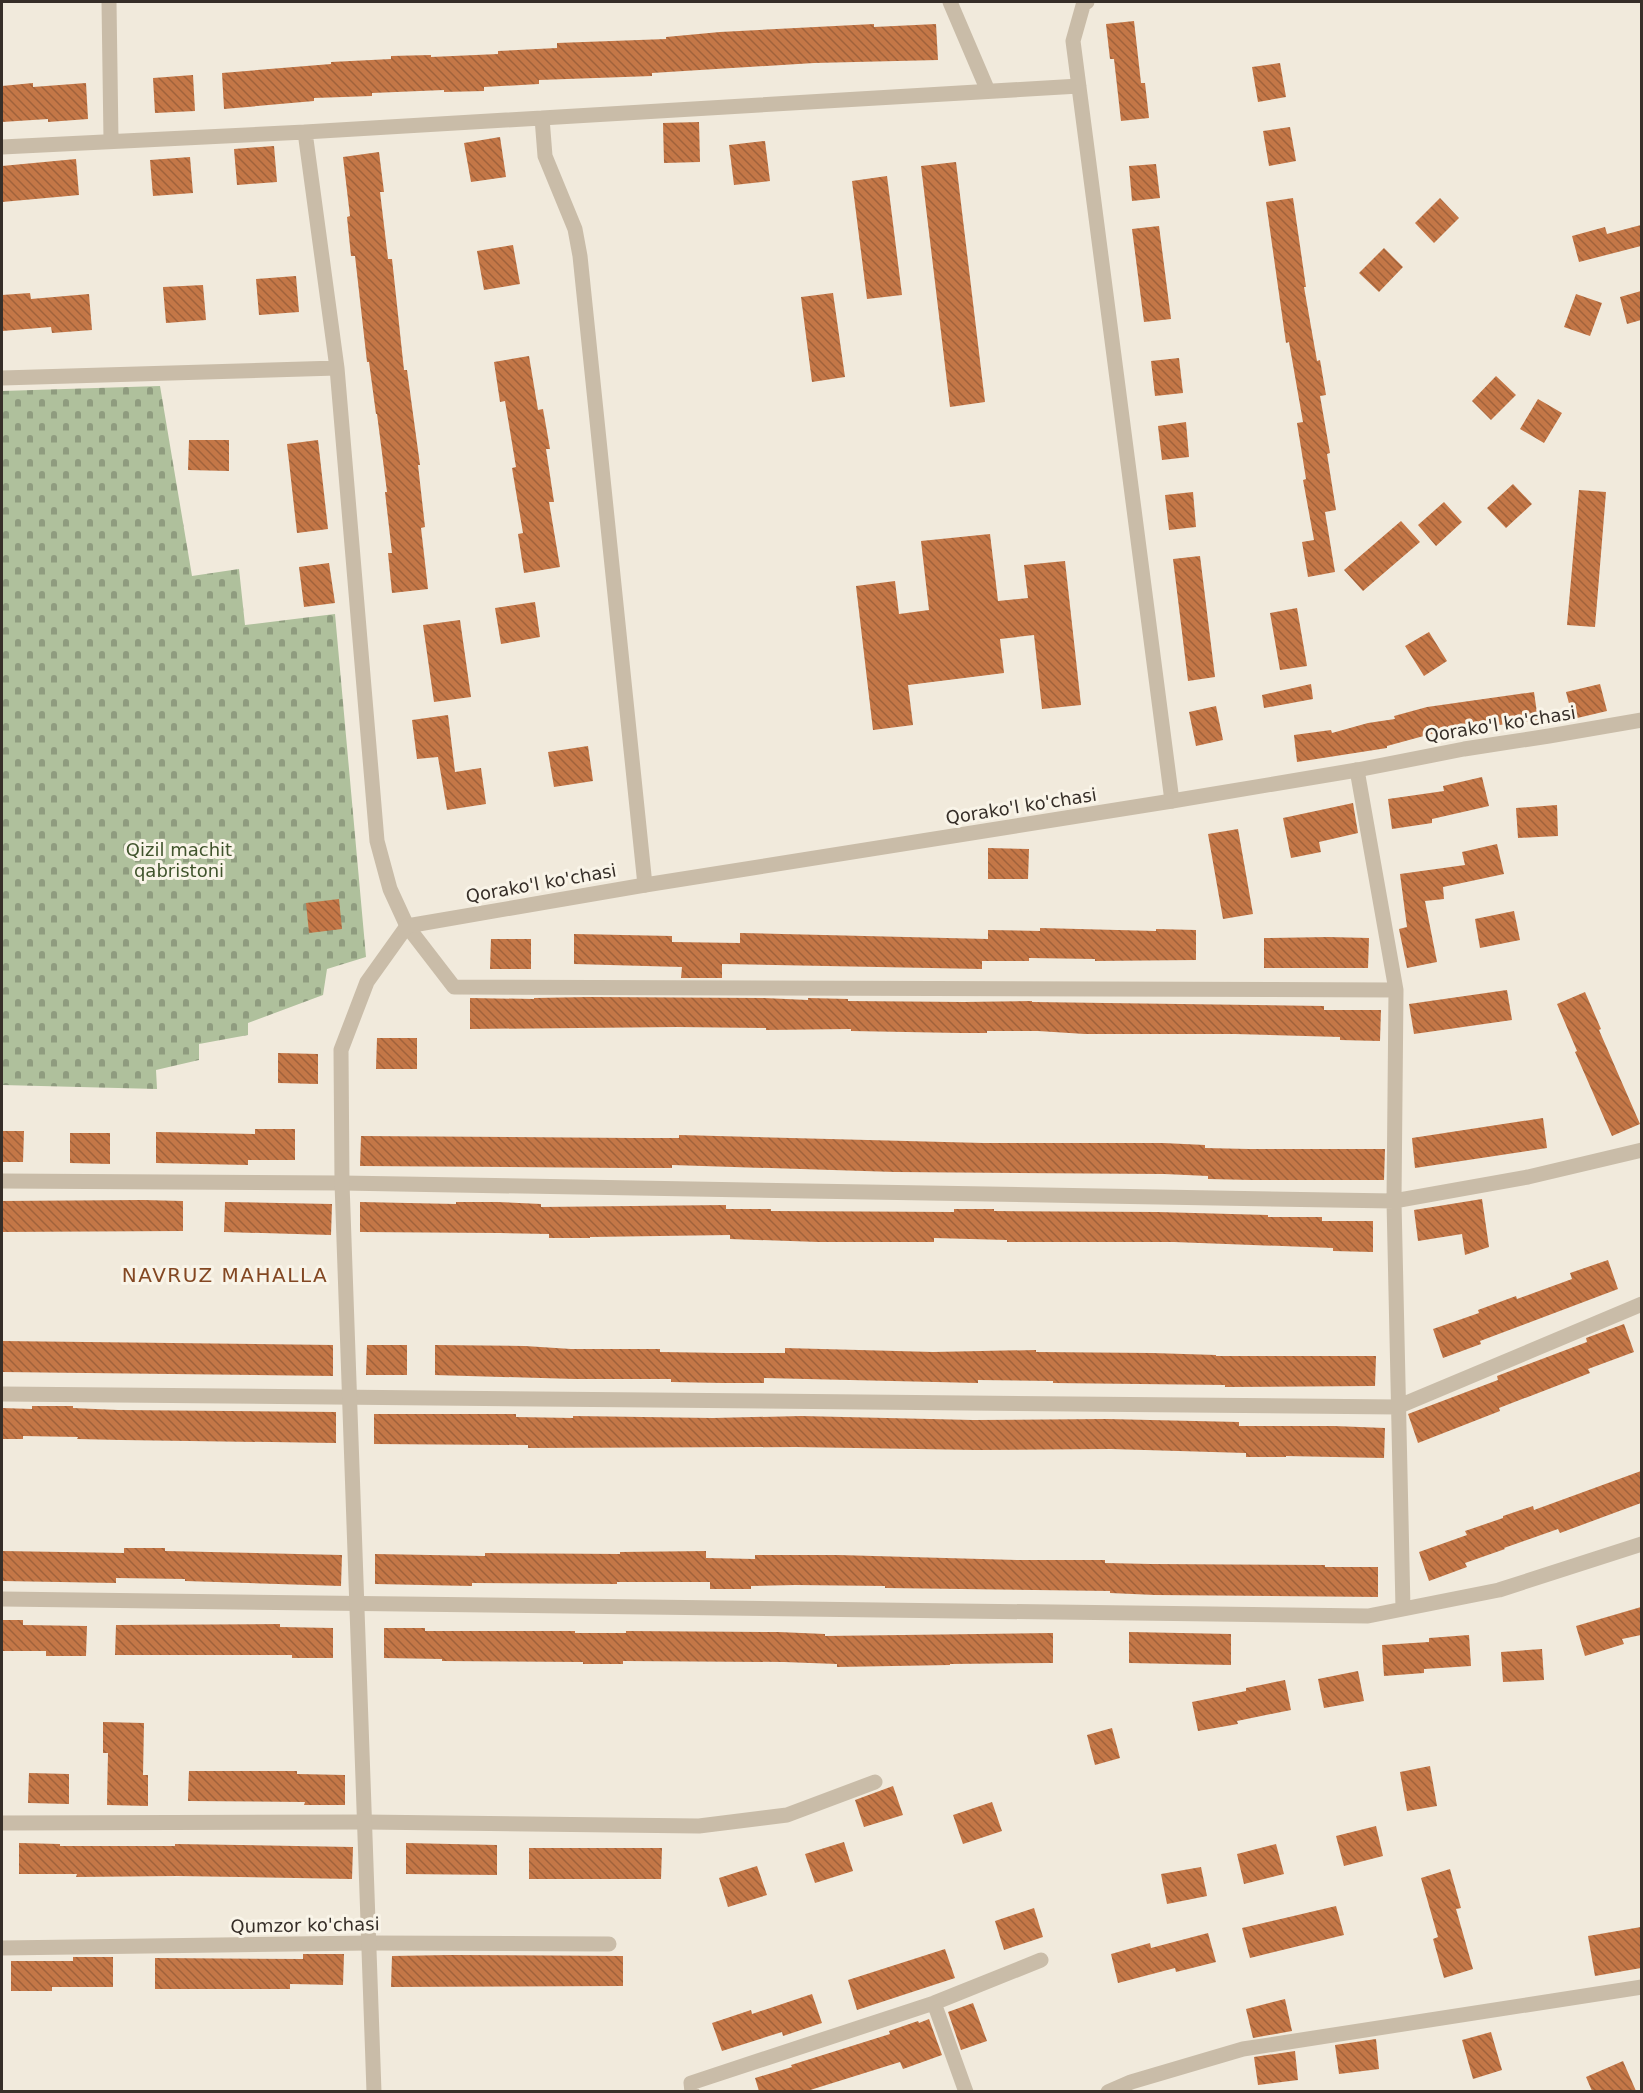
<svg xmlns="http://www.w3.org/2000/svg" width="1643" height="2093" font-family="'DejaVu Sans',sans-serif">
<defs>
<pattern id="cemetery-stones" width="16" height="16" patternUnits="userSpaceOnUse" patternTransform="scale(1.5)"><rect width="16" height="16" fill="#afc09c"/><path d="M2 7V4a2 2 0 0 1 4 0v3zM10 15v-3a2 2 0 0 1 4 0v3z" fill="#8f9c7f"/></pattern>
<pattern id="building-back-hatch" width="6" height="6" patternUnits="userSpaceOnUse" patternTransform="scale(1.5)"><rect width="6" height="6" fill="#c47747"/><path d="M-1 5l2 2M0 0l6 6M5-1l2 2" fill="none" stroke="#a0623b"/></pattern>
</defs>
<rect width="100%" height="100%" fill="#f1eadc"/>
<path fill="url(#cemetery-stones)" d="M160,386l32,190 47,-7 6,56 90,-11 31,343 -39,12 -4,26 -75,28v12l-49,9v16l-43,10 1,19 -155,-4v-694z"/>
<path fill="url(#building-back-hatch)" d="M1134,21l7,62h4l4,35 -28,3 -7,-62h-4l-4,-35z
M874,24v3l62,-3 2,36 -124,3 -162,10v3l-113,4v4l-55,3v4l-40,1v-2l-72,3v3l-58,2v3l-90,8 -2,-36 109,-9v-2l60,-3v-3l40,-1v2l67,-3v-3l59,-3v-5l109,-4v-2l54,-5z
M1280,63l6,34 -28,5 -6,-35z
M193,75l2,36 -40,2 -2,-35z
M33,83v4l53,-4 2,36 -40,3v-3l-46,3v-36z
M699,122l1,40 -36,1 -1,-40z
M1290,127l6,34 -27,5 -6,-35z
M500,137l6,40 -35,5 -7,-39z
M765,141l5,40 -36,4 -5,-40z
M274,146l3,36 -40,3 -3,-36z
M379,152l5,40h-4l8,67h4l12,111h3l13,95h-2l7,62 -4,1 7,61 -36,4 -4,-40h4l-7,-61h2l-10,-78h-1l-7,-52h-2l-12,-106h-4l-4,-39 3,-1 -7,-59z
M190,157l3,36 -40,3 -3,-36z
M76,159l3,36 -77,7v-36z
M956,162l29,240 -35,5 -29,-241z
M1156,164l4,34 -28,3 -3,-35z
M887,176l15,119 -35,4 -15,-118z
M1293,198l13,89h-2l13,74 3,-1 6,35 -6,1 10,57 -3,1 9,56 -11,2 10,60 -27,5 -6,-35 12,-2 -11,-60 3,-1 -9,-56 6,-1 -14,-80 -3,1 -20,-141z
M1440,198l19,20 -25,25 -19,-20z
M1641,225v21l-62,16 -7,-26 33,-9 2,7z
M1159,226l12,93 -27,3 -12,-93z
M513,245l7,39 -36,6 -7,-39z
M1384,248l19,19 -24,25 -20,-19z
M296,276l3,36 -40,3 -3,-36z
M203,285l3,35 -40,3 -3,-36z
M1641,291v29l-14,4 -7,-27z
M30,293l1,6 58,-5 3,36 -40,3 -1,-6 -49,4v-36z
M833,293l12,84 -33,5 -11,-85z
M1576,294l26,9 -12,33 -26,-9z
M529,356l9,54 5,-1 7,40h-4l8,53h-5l11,65 -36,6 -6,-39 5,-1 -11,-65 4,-1 -11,-66 -5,1 -6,-40z
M1179,358l4,35 -28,3 -4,-35z
M1496,376l20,19 -25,25 -19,-19z
M1538,399l24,14 -18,30 -24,-14z
M1186,422l3,35 -27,3 -4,-34z
M189,440h40v31l-41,-1z
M318,440l10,89 -31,4 -10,-89z
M1513,484l19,20 -26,24 -19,-20z
M1579,490l27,2 -11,135 -28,-2z
M1193,492l3,35 -27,3 -4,-35z
M1444,502l18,20 -26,24 -18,-21z
M1401,521l19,21 -57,49 -19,-21z
M990,534l8,67 30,-3 -4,-33 41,-4 16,144 -39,4 -8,-74 -34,4 4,34 -96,12 5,40 -40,5 -17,-144 39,-5 4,33 30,-4 -8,-69z
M1200,556l15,121 -27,4 -15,-122z
M329,563l6,40 -31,4 -5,-40z
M535,602l5,35 -39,7 -6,-36z
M1297,608l10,58 -27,4 -10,-57z
M460,620l11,77 -37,5 -11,-77z
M1429,632l18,29 -23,15 -19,-30z
M1311,684l2,15 -49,9 -2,-13z
M1600,684l7,27 -34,8 -7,-27z
M1534,692l4,28 -84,11 -1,-3 -66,18v2l-90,14 -3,-27 37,-5 1,3 36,-10 27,-4 -1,-3 33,-9z
M1216,706l7,34 -27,6 -7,-34z
M448,715l7,57 26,-4 5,36 -39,6 -9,-53 -21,2 -5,-39z
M588,746l5,35 -39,6 -6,-35z
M1482,777l7,29 -57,13v4l-40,6 -4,-30 56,-8 -1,-5z
M1353,803l5,30 -39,9 2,10 -30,6 -8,-40z
M1557,805l1,31 -40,2 -2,-30z
M1238,829l15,85 -30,5 -15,-85z
M1497,844l7,30 -61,13 1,12 -19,2 12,61 -30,6 -8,-39 8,-2 -7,-53 65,-9 -3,-13z
M988,848l41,1 -1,30h-40z
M339,899l3,30 -33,4 -3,-30z
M1514,911l6,29 -40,8 -5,-29z
M1040,928l116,3v-2l40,1v30l-101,1v-2l-66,-1v3h-47v8l-260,-5v14h-41l1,-11 -108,-3v-30l98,2v6l68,1v-10l248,6v-9l52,1z
M1328,937l41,1 -1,30h-104v-30z
M491,939h40v30h-41z
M1507,990l5,30 -98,14 -5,-30z
M1585,992l16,37 -2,1 41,94 -28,12 -37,-84 2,-1 -20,-47z
M589,997l175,1 44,2v-2l40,1v2l116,1 68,-1v1l292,4v4h57l-1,31 -40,-1v-3l-105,-3h-150l-47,-3h-51v2h-27l-109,-2v-2l-85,1v-2l-89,-1 -207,2v-31l64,1v-1z
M377,1038h40v31h-41z
M278,1053l40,1v30l-40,-1z
M1543,1118l4,30 -132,20 -3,-30z
M255,1129h40v31h-47v5l-92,-2v-31l99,2z
M2,1131h22l-1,31h-21z
M70,1133h40v31l-40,-1z
M679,1135l304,8h180l42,2v3l44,1h136l-1,31h-132l-44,-1v-3l-44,-2 -269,-2 -223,-7v3h-45l-267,-2 1,-30 271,2h47z
M1482,1199l7,48 -24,8 -3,-21 -44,7 -4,-31z
M143,1200l40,1v30l-181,1v-31z
M225,1202l107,2 -1,31 -107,-3z
M360,1202l96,2v-2h41l44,2v3l185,-2v4h45v2l183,1v-3h40v2l163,1 111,3v2h54v4h51v31l-40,-1v-3l-159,-6h-167v-2l-73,-2v4h-116l-88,-3v-4l-140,2v1h-41v-4l-49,-1 -140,-1z
M1608,1260l10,29 -138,52 1,3 -38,14 -10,-29 46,-16 -1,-3 38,-14 1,3 55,-20 -2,-6z
M1624,1324l10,28 -46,17 2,4 -91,35 1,3 -82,32 -10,-29 90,-34 -1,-4 90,-34 -1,-4z
M2,1341l331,4v31l-331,-4z
M367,1345h40v30h-41z
M435,1345l90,1 46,3h89v3l66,1h59v-5l148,4 103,-2v2l116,1 64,2v1h160l-1,30 -150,1v-2l-172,-2v-2l-75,-1v3l-214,-5v5h-41l-52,-1v-3h-96l-140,-4z
M32,1406h41v2l45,2 218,2v31l-215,-3 -44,-1 1,-2 -55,-1v3h-21v-31l30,1z
M374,1414h142v3l57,1v-2l140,2 88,-2 172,4 133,-1 133,3v4h95l51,2 -1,30 -98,-2v1h-40v-4l-135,-4 -134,1 -181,-3 -268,1v-3l-154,-1z
M1641,1471v32l-81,30 -2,-4 -54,19 1,1 -40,14 2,4 -38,14 -10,-29 48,-17 -2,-4 38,-13v-2l30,-10 1,4z
M124,1548h41v3l177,4 -1,31 -156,-5v-2l-69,-1v5l-114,-2v-30l122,2z
M706,1551v7l49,1v-4h83l179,5h88v3l46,1 174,1v2h53v30l-223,-2 -45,-2v-2l-225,-3v-2l-90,-1 -44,1v3h-41v-7h-93v2l-145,-1v3l-97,-2v-30l110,2v-3l135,1v-2z
M1641,1607v28l-19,4 2,5 -39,12 -9,-30z
M2,1620h21v5l64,1 -1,30h-40v-5h-44z
M280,1624v3l53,1v30h-41v-3h-177l1,-30z
M384,1628h41v3h150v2h51v-2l152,1 47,2v2l228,-3v30l-103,1v1l-113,2v-3l-53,-2 -161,-1v3h-40v-2l-141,-1v-2l-58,-1z
M1129,1632l102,2v31l-102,-2z
M1469,1635l2,31 -47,3v4l-40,3 -2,-31 47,-3v-4z
M1542,1649l2,31 -41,2 -2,-30z
M1358,1671l6,30 -40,7 -6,-29z
M1285,1680l6,30 -54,11 1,3 -40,7 -6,-29 54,-11v-3z
M103,1722l41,1 -1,52h5v31l-41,-1 1,-52h-5z
M1112,1728l8,30 -25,7 -8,-30z
M1430,1766l7,40 -30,5 -7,-39z
M189,1771h108v3l48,1v30h-41l1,-3 -117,-1z
M29,1773l40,1v30l-41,-1z
M893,1786l10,29 -39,12 -9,-27z
M992,1802l10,29 -39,13 -10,-29z
M1376,1826l7,30 -39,10 -8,-30z
M844,1842l9,29 -38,12 -10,-29z
M19,1843l41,1v2h115v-2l178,3 -1,32 -175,-3 -101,1 1,-3h-58z
M406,1843l91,2v30l-91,-1z
M1276,1844l8,30 -40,10 -7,-30z
M529,1848h133l-1,31h-132z
M757,1866l10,29 -39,12 -9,-29z
M1201,1867l6,29 -40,8 -6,-30z
M1450,1869l11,39 -5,1 17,60 -29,9 -11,-39 5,-2 -17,-59z
M1336,1906l8,29 -94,23 -8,-30z
M1034,1908l9,29 -39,13 -9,-29z
M1641,1927v41l-46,8 -7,-40z
M1208,1933l8,29 -40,10 -1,-4 -57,15 -7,-29 39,-11 1,5z
M945,1949l10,29 -98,32 -9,-30z
M303,1954h41l-1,31 -53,-1v5h-135v-31l148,1z
M450,1955l173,1v30l-232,1 1,-31z
M73,1957h40v30h-61v4h-41v-30h62z
M812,1994l10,29 -39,13 -1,-4 -60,19 -10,-28 39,-13 1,4z
M1285,1999l7,32 -39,7 -7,-29z
M973,2003l14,38 -26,9 -13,-38z
M929,2019l13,36 -39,14 -3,-7 -93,29h-48l-4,-13 37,-11 -1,-2 99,-31 -1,-3 29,-10 1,2z
M1491,2032l11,38 -29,9 -11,-39z
M1376,2039l3,30 -40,5 -4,-29z
M1295,2051l3,29 -40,5 -4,-28z
M1623,2061l13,30h-44l-6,-14z"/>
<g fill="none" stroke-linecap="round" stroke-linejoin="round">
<path stroke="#c9bca8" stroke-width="15" d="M109,2l2,138
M950,2l38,89
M1087,2h-3l-11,39 99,760
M542,118l3,38 30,73 5,27 65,629
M305,132l32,236 40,473 13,48 17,37 47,61 942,3
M2,147l303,-15 774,-46
M2,378l335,-10
M1357,770l39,220 -2,211 9,408
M2,1181l340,2 1052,18 134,-24 114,-27
M2,1394l1395,13 245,-103
M2,1599l1366,17 131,-26 143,-46
M2,1823l363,-1 334,4 88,-11 88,-33
M2,1948l367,-5 240,1
M934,2003l32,89
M692,2092l-1,-9 243,-80 107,-43
M1108,2092l23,-10 112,-33 399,-62"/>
<path stroke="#c9bca8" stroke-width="15" d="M374,2092l-32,-909 -1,-133 26,-68 40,-56 238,-41 527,-84 185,-31 107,-21 85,-13 93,-16"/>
</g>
<g text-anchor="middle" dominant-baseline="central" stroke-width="6" stroke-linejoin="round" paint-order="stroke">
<g font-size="18" fill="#362e28" stroke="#f9f4e8">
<text transform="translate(1500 724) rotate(-9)">Qorako'l ko'chasi</text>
<text transform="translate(1021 806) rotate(-9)">Qorako'l ko'chasi</text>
<text transform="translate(541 883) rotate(-10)">Qorako'l ko'chasi</text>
<text transform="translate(305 1925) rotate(-1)">Qumzor ko'chasi</text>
</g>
<g font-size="18" fill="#40542c" stroke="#f9f4e8">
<text x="179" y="849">Qizil machit<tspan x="179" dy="21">qabristoni</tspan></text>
</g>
<g font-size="20" letter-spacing="1.5" fill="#834722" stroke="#f9f4e8">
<text x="225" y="1275">NAVRUZ MAHALLA</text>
</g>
</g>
<rect width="1643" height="2093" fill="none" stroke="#362e28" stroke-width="6"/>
</svg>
